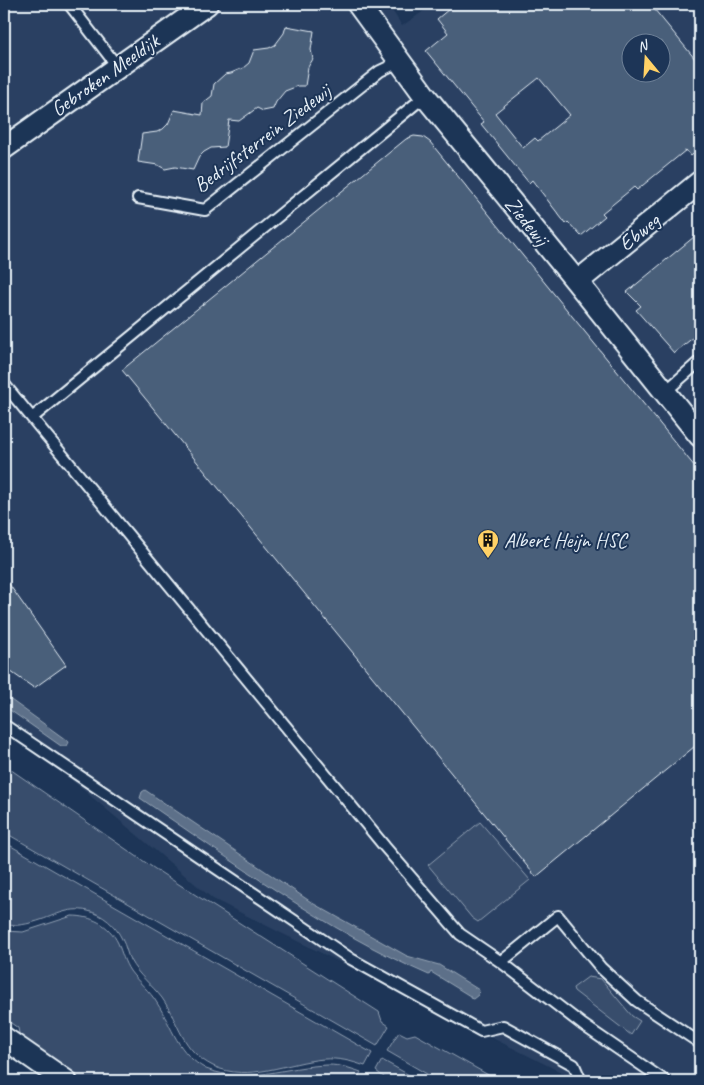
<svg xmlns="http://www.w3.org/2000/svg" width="704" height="1085" font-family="Caveat,sans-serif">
<rect width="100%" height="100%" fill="#1d3557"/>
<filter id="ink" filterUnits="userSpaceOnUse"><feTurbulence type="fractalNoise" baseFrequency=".02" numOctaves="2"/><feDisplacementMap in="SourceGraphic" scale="10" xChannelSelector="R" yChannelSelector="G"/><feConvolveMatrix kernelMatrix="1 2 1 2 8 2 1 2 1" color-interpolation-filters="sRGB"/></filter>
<g filter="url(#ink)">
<path fill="#2a4162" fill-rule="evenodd" d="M4,4h384l14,22 32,-22h266v1077h-121l-366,-182 -209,-176zM632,42h30v30h-30z"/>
<path fill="#374d6c" stroke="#909fb2" d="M4,765l151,104 224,143 3,9 7,5 -12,20 -373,-214z
M480,822l50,58 -52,42 -6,-4 -44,-53z
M4,842l368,211 -7,13c-14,-5 -26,-8 -41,-7 -37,3 -75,24 -111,7 -32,-16 -33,-42 -51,-68 -10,-13 -24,-23 -32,-38 -3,-6 -4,-14 -8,-21 -6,-13 -19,-25 -34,-28 -20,-5 -35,6 -54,11 -10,3 -20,4 -30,3z
M72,916c19,0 37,8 46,27 4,10 6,19 12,28 8,11 20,20 27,32 16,25 20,50 49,66 42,16 79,-3 122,-4 12,0 22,3 33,7l-5,9h-274l-62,-43 -2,-10 -14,-10v-87l19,1z
M588,977l13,2 31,37 8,5 -9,14 -57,-44 -1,-3z
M399,1032l8,4 8,-2 84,47h-60l-52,-30z
M382,1060l38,21h-31l-13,-10z"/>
<path fill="#5d7089" stroke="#95a4b5" d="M4,695l65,47 -2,4h-6l-57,-40z
M145,790l169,114 93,52 32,9 40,25 -1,5 -5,4 -3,-1v-2l-39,-24 -2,3c-104,-45 -196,-114 -289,-177l2,-6z"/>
<path fill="#495e7a" stroke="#e8f1f8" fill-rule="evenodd" d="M455,4h195l50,61v83l-9,8 -5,-6 -49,40 -3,-3 -32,26 3,3 -24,20 -13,-14 -2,2 -34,-44 -3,3 -48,-59 3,-2 -58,-71 22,-18 -11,-14zM632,42h30v30h-30zM539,78l31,37 -32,26 -3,-3 -12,10 -28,-35z
M286,26l28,5 -3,19 2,9 -5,8 -3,19h-7l-13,5 -9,11 -3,7 -10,2 -6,-3 -18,13 -10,-1 -4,27 -14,1 -7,4 -5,5 -6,13 -18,-3 -10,2 -7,-4 -20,-3 4,-28 15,-2 6,-3 5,-5 6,-14 28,5 1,-12 9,-7 2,-12 11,-10 6,-1 12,-5 6,-5 5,-13 15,-2 6,-3 9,-12z
M414,136l9,1 7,5 270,331v269l-164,135 -414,-507 284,-231z
M700,232v100l-26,21 -38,-43 5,-4 -14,-14z
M4,577l62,88 -32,23 -30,-21z"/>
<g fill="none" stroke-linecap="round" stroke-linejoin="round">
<g stroke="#e8f1f8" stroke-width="14">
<path id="service" d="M69,4l48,62
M138,198l67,12 175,-139 19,-9
M4,384l381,463 75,87 41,28 82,63 82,56
M665,392l35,-31
M32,418l393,-322
M4,725l347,234 130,72 22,-5 71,39 7,16
M501,962l57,-46 43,52 36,33 63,42"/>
</g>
<g stroke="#e8f1f8" stroke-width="25">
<path id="minor" d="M358,4l67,92 152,186 123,154
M4,148l203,-144
M577,282l123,-100
M4,1038l62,43"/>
</g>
<use href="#service" stroke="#1d3557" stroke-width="10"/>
<use href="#minor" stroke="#1d3557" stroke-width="21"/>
</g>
</g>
<defs>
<g id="building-pin" transform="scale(1.125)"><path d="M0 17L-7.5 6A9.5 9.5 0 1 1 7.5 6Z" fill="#ffd166" stroke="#1d3557"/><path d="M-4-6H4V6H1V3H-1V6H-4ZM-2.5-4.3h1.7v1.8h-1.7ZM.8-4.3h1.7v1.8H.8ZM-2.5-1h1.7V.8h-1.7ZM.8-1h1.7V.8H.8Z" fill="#111"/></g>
</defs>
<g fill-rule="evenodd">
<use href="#building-pin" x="488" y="540"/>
</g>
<g text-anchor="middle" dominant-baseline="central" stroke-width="4" stroke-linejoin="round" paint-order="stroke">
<g font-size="21" fill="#e8f1f8" stroke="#1d3557">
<text transform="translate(105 75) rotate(-35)">Gebroken Meeldijk</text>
<text transform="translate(262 138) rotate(-37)">Bedrijfsterrein Ziedewij</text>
<text transform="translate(527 221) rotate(51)">Ziedewij</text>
<text transform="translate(639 232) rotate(-39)">Ebweg</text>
</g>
<g font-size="21" fill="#e8f1f8" stroke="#1d3557" text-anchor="start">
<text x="504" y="540">Albert Heijn HSC</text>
</g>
</g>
<rect width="704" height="1085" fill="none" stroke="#1d3557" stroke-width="20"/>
<rect x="10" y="10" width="684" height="1065" fill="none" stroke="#e8f1f8" stroke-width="2" filter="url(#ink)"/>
<g transform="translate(646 58) rotate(342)"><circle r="24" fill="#1d3557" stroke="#6e8097"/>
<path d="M0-4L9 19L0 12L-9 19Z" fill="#ffd166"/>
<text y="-8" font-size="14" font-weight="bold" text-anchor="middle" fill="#e8f1f8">N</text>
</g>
</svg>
